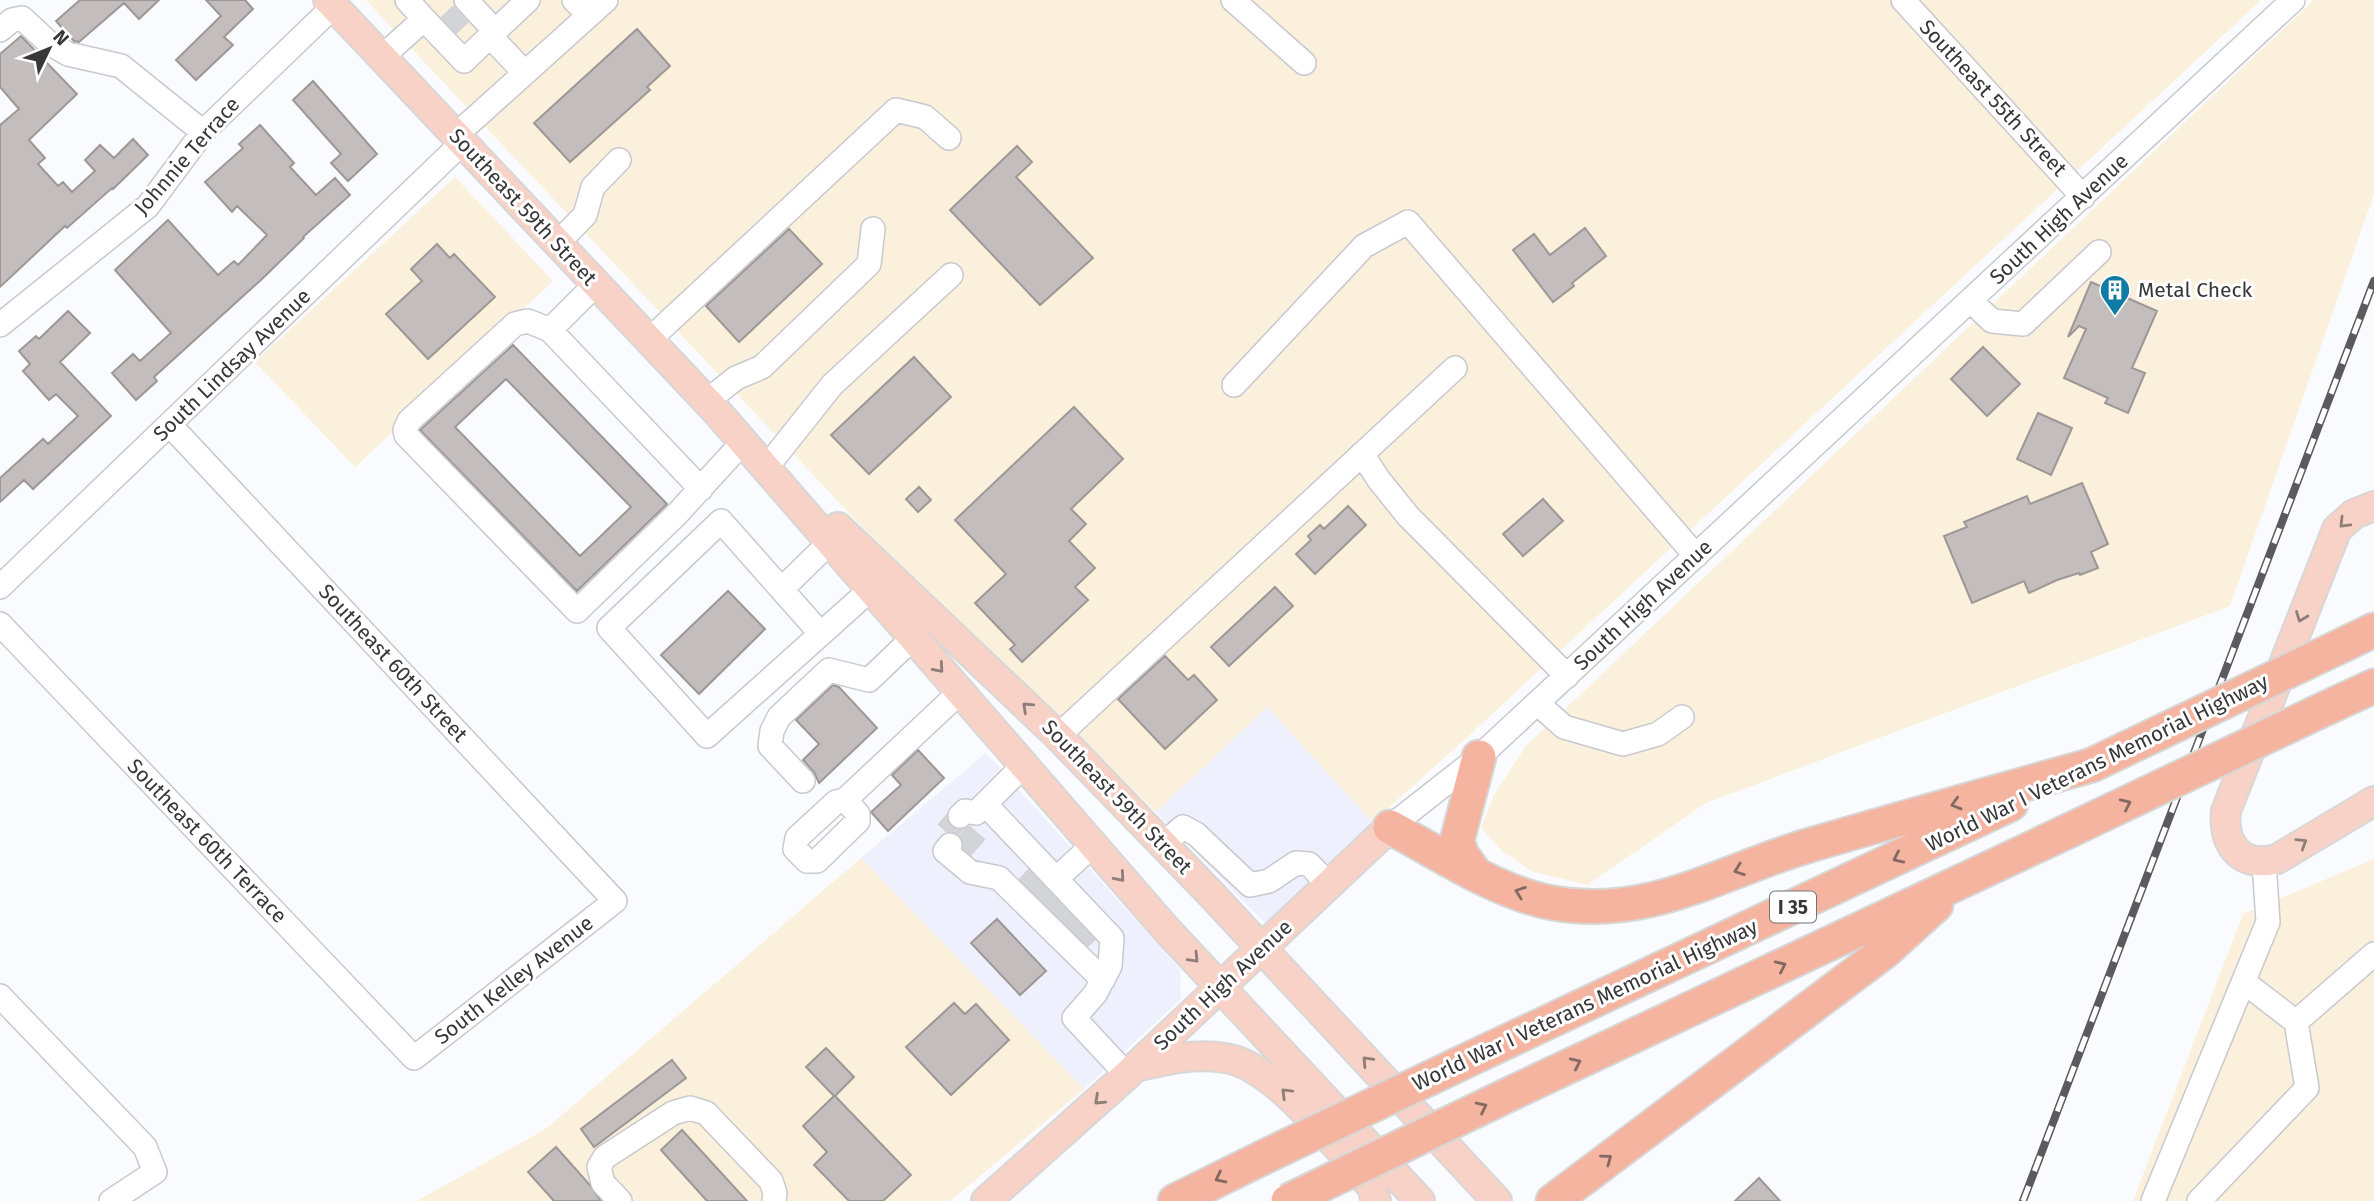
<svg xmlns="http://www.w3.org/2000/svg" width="2374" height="1201" font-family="'Fira Sans',sans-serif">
<rect width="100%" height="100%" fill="#fafbfe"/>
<path fill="#eef0fd" d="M1267,707l106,115 -106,103 -111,-113z
M986,753l194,216 1,30 -97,90 -223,-231z"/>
<path fill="#fbf0db" d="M366,0h1895l-798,741 -90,81 -106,-115 -111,105 -289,-280z
M2314,0h60v194l-144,412 -524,197 -119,82 -56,-14 -29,-20 -21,-23 13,-33 32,-49z
M455,177l98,104 -198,186 -100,-105z
M861,858l223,231 -134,112h-533l130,-73z
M2374,859v342h-241l110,-287z"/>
<path fill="#c4bdbd" stroke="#9d9796" stroke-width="2" fill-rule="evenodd" d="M80,0h79l-20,19 -15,-16 -45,39 -5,-1 -18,-20z
M206,0h39l8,9 -29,28 9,8 -37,35 -20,-20 45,-44z
M637,29l33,37 -23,21 3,3 -80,72 -36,-39z
M21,36l56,58 -48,46 16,18 -7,6 20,22 5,-4 9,10 23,-21 -10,-11 15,-15 14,13 19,-19 15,16 -35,34 -1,-1 -45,40 -2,-2 -65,61v-162l19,-16 -19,-22v-33z
M313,81l64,73 -29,27 -17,-18 10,-9 -48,-54z
M260,125l34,38 -4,4 26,28 19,-17 15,17 -47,42 1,1 -42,41 -108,98 3,4 -21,19 -24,-27 21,-19 7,7 31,-28 -56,-63 53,-50 50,55 16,-14 4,4 29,-30 -30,-29 -5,6 -27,-30 38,-34 -4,-4z
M1017,146l15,16 -16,15 77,81 -53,47 -90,-95z
M1585,228l21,28 -34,27 2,3 -21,16 -40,-52 21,-16 16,21z
M789,229l33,35 -83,78 -33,-36z
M437,244l13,14 4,-4 41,43 -67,62 -42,-45 36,-33 -11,-12z
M2091,282l66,29 -25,57 13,5 -17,40 -23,-10 3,-5 -44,-20 22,-49 -7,-3 -11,11z
M68,311l22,22 -30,29 51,54 -78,73 -9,-9 -24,22v-24l43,-39 5,5 30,-28 -22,-22 -7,6 -26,-29 7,-7 -11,-13 17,-15 3,3z
M513,345l154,159 -90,87 -157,-161zM506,379l125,128 -51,49 -125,-129z
M1983,347l37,37 -33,32 -36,-37z
M914,357l37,40 -82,77 -38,-39z
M1074,407l49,52 -52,50 15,15 -17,17 26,27 -20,19 13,13 -66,62 -12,-13 5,-4 -40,-42 31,-29 -51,-54z
M2038,413l34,15 -21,47 -34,-16z
M2082,483l26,61 -17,8 7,16 -18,7 -1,-2 -22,7 -28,13 -5,-12 -52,22 -28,-67 23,-9 -3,-5 63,-26 3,8z
M919,487l12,13 -13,12 -12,-13z
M1543,499l20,22 -40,35 -20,-22z
M1348,506l18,19 -51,49 -19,-20 15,-14 -3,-4 12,-11 4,4z
M1275,587l18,19 -64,60 -18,-19z
M728,591l37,38 -66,65 -38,-39z
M1165,656l23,24 6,-5 23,25 -52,49 -47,-50z
M833,685l6,2 38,41 -58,55 -5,-11 -11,-12 16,-16 -23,-24z
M918,750l26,28 -56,53 -17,-19 30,-27 -9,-10z
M997,919l49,52 -26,24 -49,-52z
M954,1003l11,11 11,-10 33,36 -58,55 -45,-48z
M826,1048l28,29 -19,19 76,79 -28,26h-34l-35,-36 13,-13 -24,-26 31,-30 -28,-29z
M672,1060l14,18 -92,69 -13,-18z
M682,1130l65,71h-40l-46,-51z
M556,1147l33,37 12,17h-47l-26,-29z
M1759,1178l21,23h-45z"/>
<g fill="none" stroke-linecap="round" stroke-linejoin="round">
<path stroke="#d3d4d7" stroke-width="23" stroke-dasharray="23 11" stroke-linecap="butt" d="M447,27l14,-13
M946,832l14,-16
M962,849l15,-17
M1026,888l13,-14
M1037,901l15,-15
M1052,916l14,-14
M1065,930l15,-14
M1077,942l14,-14"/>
<g stroke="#c8c9cf" stroke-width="26">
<path id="minor" d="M407,0l17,19
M466,0l29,31
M574,0l15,15
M1233,0l71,63
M1903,0l180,197
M0,30l12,-10 10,-2 27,25 19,11 53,12 82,66
M382,57l42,-38 40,42 26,-25
M525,73l-35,-37 38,-36
M456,135l150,-135
M558,243l27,-28 8,-28 26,-27
M596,284l-46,46 -22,-9 -13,3 -106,97 -4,9 1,5 171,176 100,-97 66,-72
M1971,301l21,20 31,3 76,-72
M0,325l148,-119 55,-74 131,-126
M550,330l151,159
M649,340l247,-230 29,7 24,21
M1234,385l130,-139 44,-24 288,334
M707,401l29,-23 26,-11 107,-103 4,-35
M1362,454l17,26 29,36 159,160
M770,463l62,-78 119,-110
M0,587l462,-444
M782,589l48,-47
M0,624l414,434 201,-157 -445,-476
M821,634l-100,-113 -112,107 98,108 164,-147
M1537,703l27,24 59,17 35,-10 24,-17
M1058,736l397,-368
M1024,765l-39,39 127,134 -2,28 -15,28 -21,24 53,57
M803,781l-33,-35 2,-15 7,-14 50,-47 40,10 44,-42
M845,800l13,14v7l-41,40h-10l-12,-12 2,-11 39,-36 9,-2 115,-108
M960,816l5,-5 11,2 9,-9
M1390,827l89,-70 814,-757
M1163,844l20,-17 13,7 54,51 19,-4 27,-18 13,1 20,21
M950,845l-5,6 25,21 29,6 104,102
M1056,879l37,-34
M2244,982l52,40 78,-68
M0,996l145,151 10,25 -44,29
M620,1201l-17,-18 -4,-16 6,-10 68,-44 17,-5 16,5 65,68 4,12 -1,8
M2153,1201l115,-279 -4,-60
M2199,1201l108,-113 -11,-66"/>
</g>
<g stroke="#d7d7d7" stroke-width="32">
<path id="major" d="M328,0l390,413 448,516 254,272
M2374,506l-20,8 -17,15 -111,282c-4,34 16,58 51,48l97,-58
M838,527l220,209 154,159 285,306
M1135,1067c30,-7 59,-14 90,-9 50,7 113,91 147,129l4,14
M986,1201l141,-126 263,-248"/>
</g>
<g stroke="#d7d7d7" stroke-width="37">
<path id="highway" d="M2349,642l25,-12
M2320,711l54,-25
M1390,827c48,26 110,67 163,76 96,17 167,-31 254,-57 95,-28 190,-54 285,-81
M1475,873l-13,-18 -5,-14 22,-84
M1493,1048l518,-244
M1514,1092l550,-259
M1175,1201l91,-45
M1553,1201l331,-249 52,-47"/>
</g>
<use href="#minor" stroke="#fff" stroke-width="23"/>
<use href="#major" stroke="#f8d2c6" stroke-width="28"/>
<use href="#highway" stroke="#f4b4a0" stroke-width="33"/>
<g stroke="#5b5b5d" stroke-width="8">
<path id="rail" d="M2023,1201l351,-920"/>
</g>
<use href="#rail" stroke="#fff" stroke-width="5" stroke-dasharray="16" stroke-linecap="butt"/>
<g stroke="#d7d7d7" stroke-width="37" stroke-linecap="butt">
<path id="highway-bridge" d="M2092,765l257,-123
M2064,833l256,-122
M1266,1156l227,-108
M1288,1201l226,-109"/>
</g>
<use href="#highway-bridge" stroke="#f4b4a0" stroke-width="33"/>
</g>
<defs><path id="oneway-chevron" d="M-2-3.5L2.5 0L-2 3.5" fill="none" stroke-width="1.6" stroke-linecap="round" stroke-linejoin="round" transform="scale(1.75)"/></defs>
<g stroke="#8e7d78">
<use href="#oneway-chevron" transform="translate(2344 523) rotate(135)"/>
<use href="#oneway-chevron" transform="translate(2301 617) rotate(111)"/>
<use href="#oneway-chevron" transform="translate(939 668) rotate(49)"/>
<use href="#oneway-chevron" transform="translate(1027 707) rotate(-137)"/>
<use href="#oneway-chevron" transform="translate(2302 843) rotate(-32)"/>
<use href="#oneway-chevron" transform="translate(1120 877) rotate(49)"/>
<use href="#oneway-chevron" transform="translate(1194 958) rotate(46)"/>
<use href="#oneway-chevron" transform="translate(1367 1061) rotate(-133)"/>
<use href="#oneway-chevron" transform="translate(1286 1093) rotate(-136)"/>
<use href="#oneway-chevron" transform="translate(1099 1100) rotate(137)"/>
</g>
<g stroke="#836962">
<use href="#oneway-chevron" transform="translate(1956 804) rotate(164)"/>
<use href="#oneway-chevron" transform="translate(2126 804) rotate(-25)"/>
<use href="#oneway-chevron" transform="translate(1898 858) rotate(155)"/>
<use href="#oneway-chevron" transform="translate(1739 870) rotate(160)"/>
<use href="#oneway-chevron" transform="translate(1520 892) rotate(-160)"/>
<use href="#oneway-chevron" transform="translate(1781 966) rotate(-25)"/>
<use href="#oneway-chevron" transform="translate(1576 1063) rotate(-25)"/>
<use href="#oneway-chevron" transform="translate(1482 1107) rotate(-26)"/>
<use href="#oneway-chevron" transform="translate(1607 1159) rotate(-37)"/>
<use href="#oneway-chevron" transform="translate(1220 1178) rotate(154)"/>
</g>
<defs>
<g id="building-pin" transform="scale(1.575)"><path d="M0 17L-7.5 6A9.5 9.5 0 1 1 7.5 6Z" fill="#107ca5" stroke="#fff"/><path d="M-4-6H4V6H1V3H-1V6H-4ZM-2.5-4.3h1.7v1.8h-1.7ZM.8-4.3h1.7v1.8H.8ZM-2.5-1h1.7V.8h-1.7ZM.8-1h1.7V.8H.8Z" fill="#fff"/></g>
</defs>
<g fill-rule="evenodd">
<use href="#building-pin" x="2115" y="290"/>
</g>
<g text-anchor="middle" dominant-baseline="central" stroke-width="6" stroke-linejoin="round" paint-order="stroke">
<rect fill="#fff" stroke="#737374" stroke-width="2" x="1770" y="891.5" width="46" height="31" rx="5"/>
<g font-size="19" font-weight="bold" fill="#373739">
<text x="1793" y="907">I 35</text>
</g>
<g font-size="21" fill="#373739" stroke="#fff">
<text transform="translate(1993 98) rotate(47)">Southeast 55th Street</text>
<text transform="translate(187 156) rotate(-49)">Johnnie Terrace</text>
<text transform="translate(523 207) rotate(47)">Southeast 59th Street</text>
<text transform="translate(2059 219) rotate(-43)">South High Avenue</text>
<text transform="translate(232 365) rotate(-44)">South Lindsay Avenue</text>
<text transform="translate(1643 605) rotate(-43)">South High Avenue</text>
<text transform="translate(393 663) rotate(47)">Southeast 60th Street</text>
<text transform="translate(2097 763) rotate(-26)">World War I Veterans Memorial Highway</text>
<text transform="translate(1117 797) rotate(46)">Southeast 59th Street</text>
<text transform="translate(207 841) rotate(46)">Southeast 60th Terrace</text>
<text transform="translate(514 980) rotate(-38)">South Kelley Avenue</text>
<text transform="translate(1223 985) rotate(-43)">South High Avenue</text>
<text transform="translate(1585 1005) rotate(-25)">World War I Veterans Memorial Highway</text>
</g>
<g font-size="21" fill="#373739" stroke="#fff" text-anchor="start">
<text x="2138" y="290">Metal Check</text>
</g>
</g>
<g transform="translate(49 49) rotate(47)" stroke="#ffffff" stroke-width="5" paint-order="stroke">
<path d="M0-5L12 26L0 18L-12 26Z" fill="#373739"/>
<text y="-10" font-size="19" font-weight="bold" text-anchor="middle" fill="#373739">N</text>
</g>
</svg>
